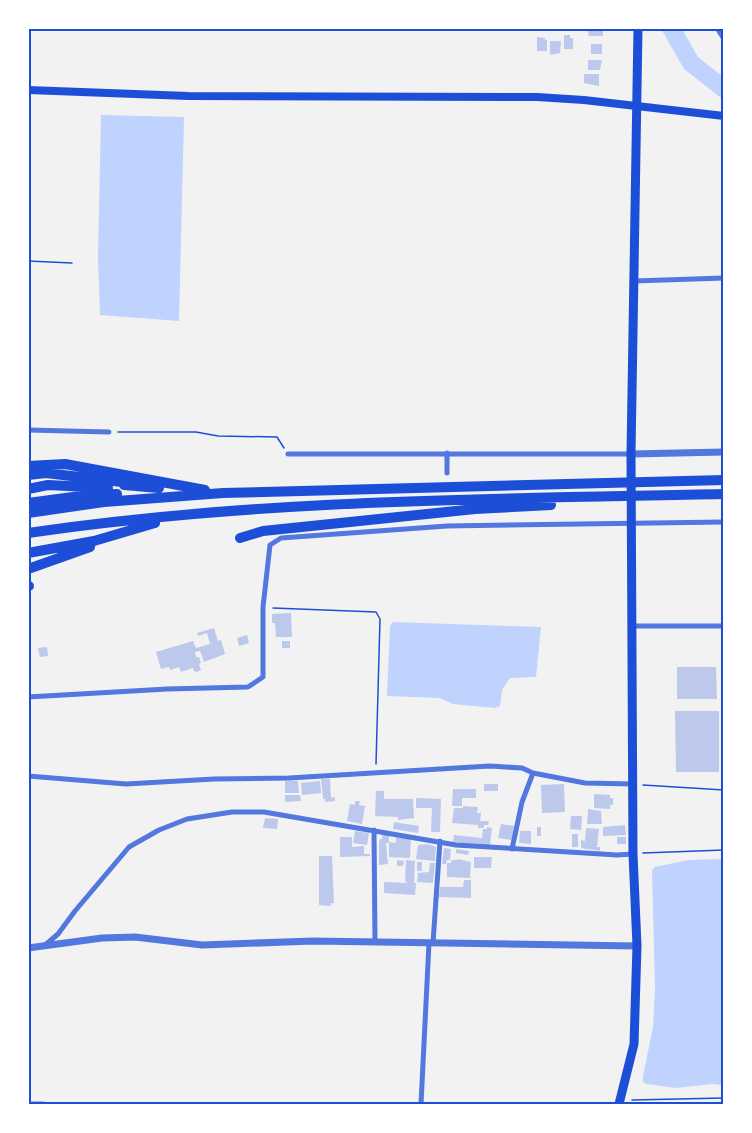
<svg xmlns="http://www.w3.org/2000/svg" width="752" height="1133" font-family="Figtree,sans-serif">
<rect width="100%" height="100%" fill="#f2f2f2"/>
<path fill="#bfd3fe" d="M101,115l83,2 -5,204 -79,-6 -2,-58z
M393,622l148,5 -5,50 -26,1 -8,12 -2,16 -5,2 -42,-4 -13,-6 -53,-2 3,-70z
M723,859v226l-11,-1 -36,4 -29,-4 -4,-2v-6l10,-49 2,-38 -3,-119 3,-3 33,-7z"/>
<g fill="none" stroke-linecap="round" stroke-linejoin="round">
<path stroke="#bfd3fe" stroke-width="18" d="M671,28l20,35 33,26"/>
</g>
<path fill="#bdc9ec" d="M587,28h16v8h-14z
M564,35h6v3h3v11h-9z
M537,37l8,1v2h2v11h-10z
M550,41h11l-1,12 -10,2z
M591,44h11v10h-11z
M588,60h14l-2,10h-12z
M584,74h15v12l-15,-3z
M291,613l1,24h-16l-1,-14h-3v-9z
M214,628l4,13 3,-1 4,14 -21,8 -4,-11 -5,1 1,5h3l2,6 -2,1 2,6 -4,2 -3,-1 -1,-3 -12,4 -2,-5 -9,3 -1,-3 -8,2 -5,-17 37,-11 3,7 14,-4 -3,-11 -9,3 -1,-3z
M247,635l2,8 -10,3 -2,-8z
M282,641h8v7h-8z
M47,647l1,9 -8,1 -2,-9z
M677,667h39l1,32h-40z
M675,711h44v61h-43z
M321,779h9l1,19 4,-1v4l-10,1v-3h-2z
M285,781h13l1,12h-14z
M320,781l1,12 -19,2 -1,-12z
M484,784h14v7h-14z
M564,784l1,28 -23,1 -1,-28z
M453,789h23v9h-14v8h-10z
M376,791h8v8h29l1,19 -16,2v-3l-23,-1z
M594,794l16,1v3h3v7h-3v4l-16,-1z
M285,795h15l1,6 -16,1z
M416,798l25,1 -1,33h-9l1,-24h-16z
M355,801h5l-1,4 6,1 -3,18 -15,-3 3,-17 5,1z
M463,806l15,1 -1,6h4l-1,8h9l-1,4h-4v3h-6v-3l-26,-2 2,-15h9z
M588,809l13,2 1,13h-15z
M571,816h11l-1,14 -11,-1z
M265,818l13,1 -1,10 -14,-1z
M394,822l25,4 -1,7 -25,-4z
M501,824l13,2 -2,14 -14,-2z
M625,825l1,10 -23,1v-9z
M487,827l5,1 -2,18 -37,-4 1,-7 28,3 1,-9h4z
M537,827h4v9h-4z
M586,828l13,1 -2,18h3v4l-19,-3v-8l4,1z
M355,831l14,2 -2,12 -14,-2z
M520,831h11v13l-12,-1z
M572,834h6v13h-6z
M382,835h7v8h-3l2,21 -9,1v-22l1,-4h2z
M340,837h12v10l12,-1v8h6v2l-30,1z
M396,837l15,1 -1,20 -21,-1v-15l7,1z
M617,837h9v7h-9z
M428,844l8,3 -1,14 -19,-2 2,-14z
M444,848l7,1 -1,11h-3l-1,4h-4z
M456,849l13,2 -1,4 -12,-2z
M319,856h13l2,47h-3v3l-12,-1z
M474,857h18l-1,11h-17z
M458,859l13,3 -1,16 -23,-1v-14h4v-3h6z
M397,860l7,1 -1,5h-6z
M406,860l9,1 -1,22h2l-1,12 -31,-2v-11l23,1 -2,-2z
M417,862h5v9h-5z
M430,863h5l-2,20 -16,-1 1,-9 11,-1z
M464,880h7v18l-32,-1 1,-10h23z"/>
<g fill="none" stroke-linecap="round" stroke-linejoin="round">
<path stroke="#1d4ed8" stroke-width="1.5" d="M28,261l44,2
M118,432h78l22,4 59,1 7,11
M273,608l103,4 4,7 -4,145
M643,785l81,5
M643,853l81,-3
M632,1100l92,-2"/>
<path stroke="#5277de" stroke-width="5" d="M717,28l7,11
M634,281l90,-3
M28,430l81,2
M447,453v20
M288,454h343
M632,626h92
M28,697l139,-8 81,-2 15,-10v-70l7,-62 11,-7 166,-12 277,-4
M28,776l98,8 88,-5 75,-1 201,-12 32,2 11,5 52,10 48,1
M374,830l1,112
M512,849l10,-47 11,-29
M433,943l7,-102
M44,946l14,-12 17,-23 54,-64 30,-17 28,-11 45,-7h32l192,33 161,10 16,-1
M28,1104h15
M421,1104l8,-161"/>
<path stroke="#5277de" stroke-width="7" d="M631,454l93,-2
M28,948l74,-10 33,-1 67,8 111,-4 324,5"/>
<path stroke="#1d4ed8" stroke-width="8" d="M28,90l160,6 349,1 47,3 140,16"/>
<path stroke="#1d4ed8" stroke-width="9" d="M619,1104l15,-60 3,-98 -4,-92 -2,-400 7,-426"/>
<path stroke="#1d4ed8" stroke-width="10" d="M28,466l37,-2 140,26
M28,475l18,-2 84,10
M124,485l35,3
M28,489l20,-4 60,3
M28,503l60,-8 29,-1
M28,513l76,-11 119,-9 501,-13
M28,533c230,-34 464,-34 696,-39
M240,538l23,-7 212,-22 76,-4
M28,553l66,-12 61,-18
M28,569l62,-22
M28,586h1"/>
</g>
<rect width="752" height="1133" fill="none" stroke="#ffffff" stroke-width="60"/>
<rect x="30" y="30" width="692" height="1073" fill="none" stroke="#1d4ed8" stroke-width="2"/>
</svg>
